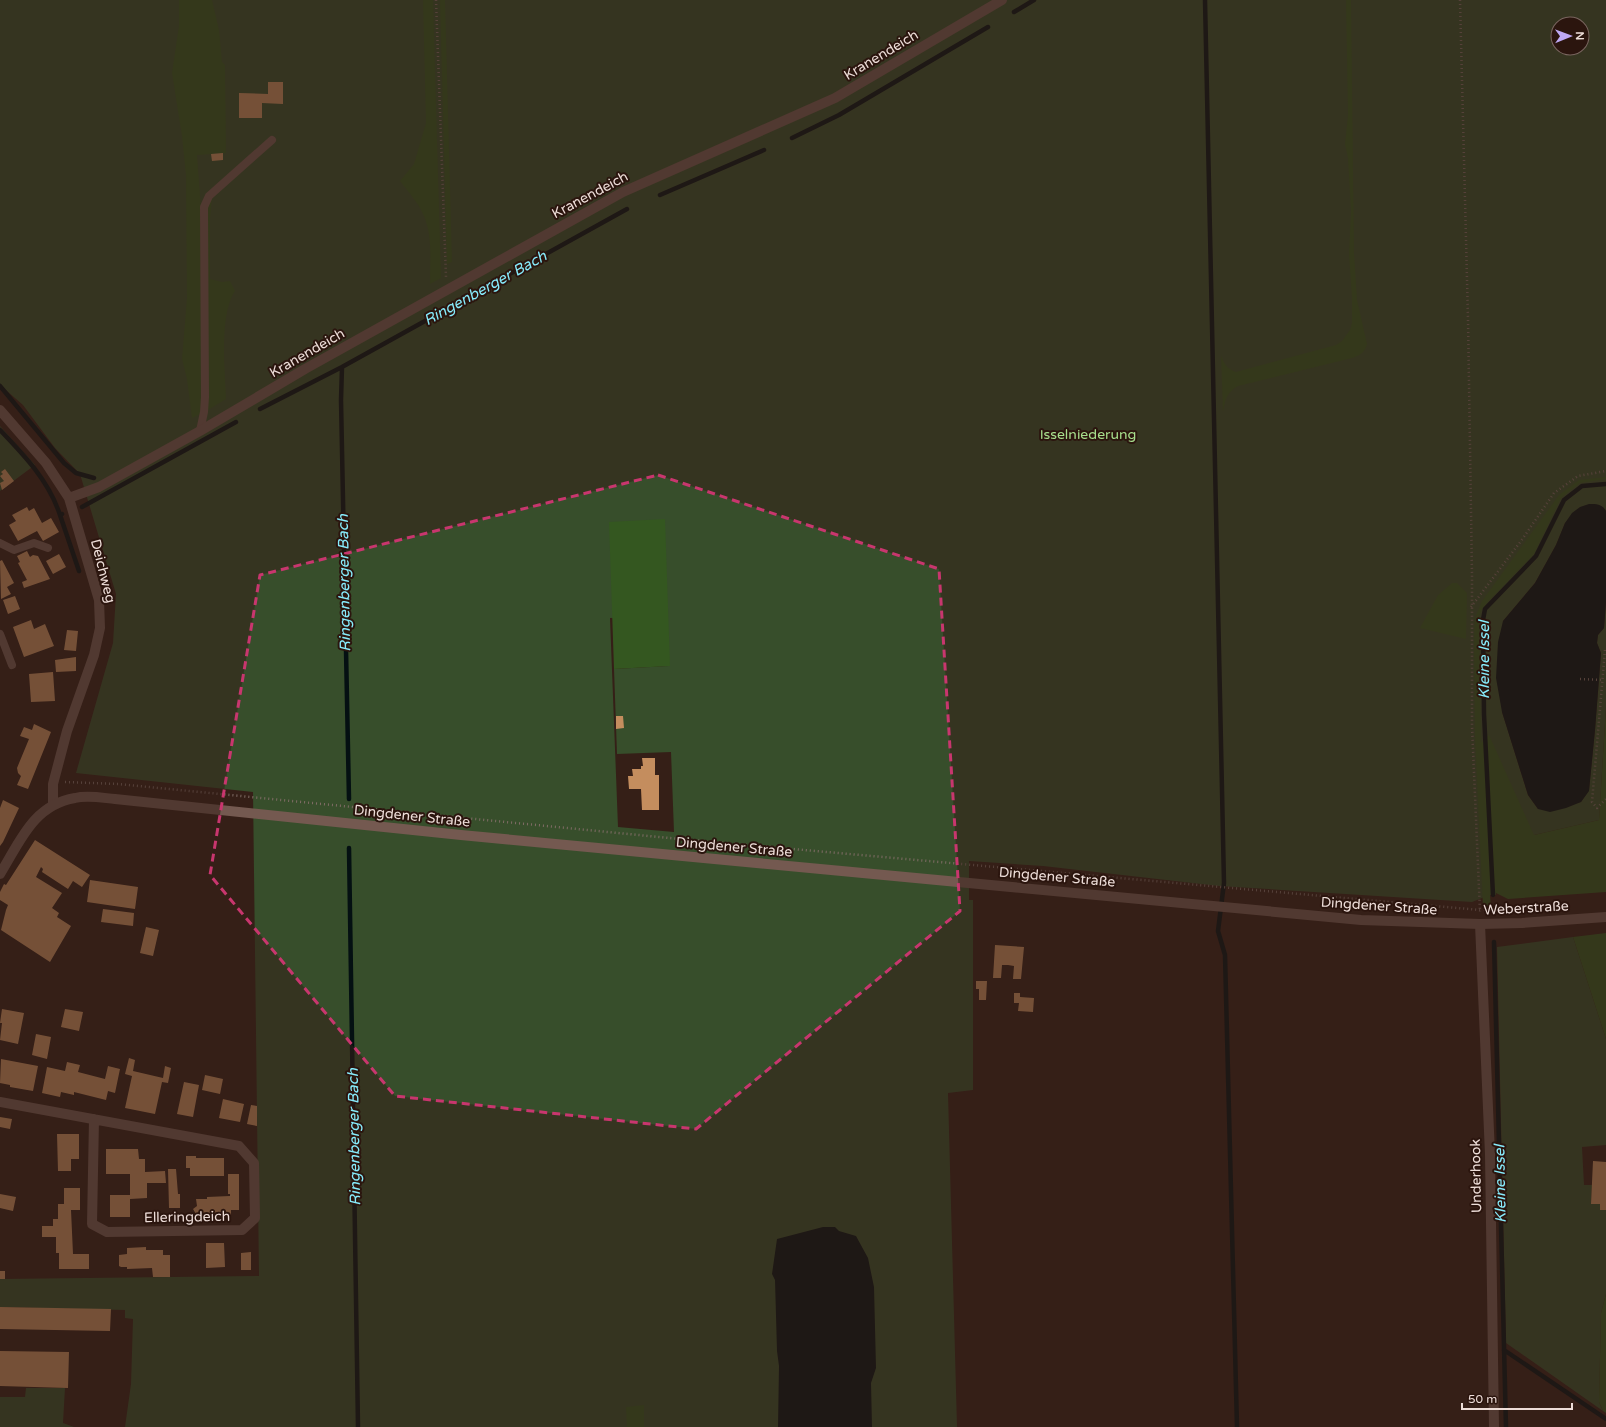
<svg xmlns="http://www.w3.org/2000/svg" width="1606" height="1427" font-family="'Varela Round',sans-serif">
<rect width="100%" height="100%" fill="#351f17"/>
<path fill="#374e2b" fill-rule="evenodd" d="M0,0h1606v511l-3,-4 -38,16 -9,22 -21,38 -32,38 -1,91 26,83 10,14 43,-7 8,-12 6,-60 6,-77 -4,-10 1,-8 6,-7 2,-26v105l-7,113 -65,15 -37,57 -25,10 -253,-16 -176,-20 -74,-5v39h4v190l-25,3 9,334h-832l6,-43 2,-65 -8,-1v-8l-125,-3v-28l259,-3 -6,-484 -177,-19 37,-130 3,-49 -36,-120 -25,-26 -32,-43 -23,-20zM1558,24h24v24h-24zM666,616l2,50 -54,3 3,85 54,-2 3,80 -56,-5 -8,-209z
M0,426l35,39 -35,26z
M1573,937l33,102v106l-24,2 2,38h8l-1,19h9v6h6v84l-5,19 -2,89 4,9 -97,-68 -9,-396z
M26,1388h39l-2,35 11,4h-74v-30h25z"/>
<path fill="#345720" d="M179,0h33l7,30 3,32 3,3 1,88 -29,2 4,54 1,189 -2,16 -8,4 -5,-39 -5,-20 5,-61 -1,-123 -4,-39 -10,-63 7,-47z
M423,0h10l8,278 -11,6c0,-23 3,-49 -7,-70 -5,-12 -15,-22 -23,-33l14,-17 12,-41z
M440,0h5l7,262 -5,2z
M1346,0h5l3,253 3,47 10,44c-2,9 -7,11 -15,14l-114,28c-11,6 -13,14 -15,26l-2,-57c3,9 6,14 15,17l100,-27 6,-4 8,-11 2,-7v-25l-3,-44 2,-43 -3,-53 -3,-14 3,-29z
M212,197l-2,22v60l12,3 8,-1 5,10c-16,24 -10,79 -9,108l-18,11v-202z
M1606,477v2l-26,4 -19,15 -27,56 -48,50 -5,7 -2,6 2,126 8,-8 45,100 65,-15 7,-113v185l-98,7 -12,-6v2h-6l1,12h-8l-8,-170 -1,-98 1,-21 7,-17 77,-106 20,-15z
M665,519l5,147 -56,3 -5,-147z
M1452,583h5l10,10 -1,46 -46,-11 18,-33z
M1606,933v106l-33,-102z
M1606,1294v119l-3,-2 -4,-9 2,-89z
M644,1405v22h-17l-1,-20z"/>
<path fill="#041012" d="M1589,504c8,0 13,0 17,7v91l-2,26 -6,7 -1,8 4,10 -6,77 -6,61 -8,11 -15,6 -16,4 -12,-3 -10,-14 -26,-83 -6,-34 2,-36 5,-21 32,-38 21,-38 9,-22 7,-10 8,-6z
M823,1227h12l4,4 17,5 12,22 6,29 2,81 -5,15 1,44h-94l1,-61 -2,-15 -2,-71 -3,-6 5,-35z"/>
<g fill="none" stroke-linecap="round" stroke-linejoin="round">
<path stroke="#041012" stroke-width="4.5" d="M1205,0l19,883 -6,48 7,24 12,472
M1014,12l20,-12
M792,138l47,-23 149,-88
M660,195l104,-45
M342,367l-1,33 8,399
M0,386l64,77 12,10 18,5
M260,409l82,-42 285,-158
M0,430c24,25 49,51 60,85l2,-1
M82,507l154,-85
M60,515l19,56
M349,848l9,579
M1493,895l-9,-181 -1,-94 2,-11 51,-53 28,-56 18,-14 24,-2
M1494,942l12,485
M1504,1350l102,69"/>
</g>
<path fill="#c48d5e" d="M268,82h15v22l-21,-1v15h-23v-25l29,1z
M223,153v7l-11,1 -1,-7z
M5,469l9,12 -12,9 -2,-7 4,-2 -4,-5 3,-2 -2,-2z
M27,507l2,4 5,-3 8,15 9,-5 8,14 -16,9 -6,-10 -19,10 -9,-16 7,-4 -4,-6z
M27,551l3,6 3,-2 5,1 12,23 -26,9 -2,-6 5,-2 -9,-17 2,-1 -3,-6z
M59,554l7,13 -13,7 -7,-13z
M2,560l12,23 -7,4 4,7 -10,5 -1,-38z
M15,596l5,13 -12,5 -5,-14z
M31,620l3,9 11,-5 9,22 -30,11 -11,-30z
M67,630l11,1 -2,20 -12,-1z
M76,657v14l-20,1 -1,-12z
M53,672l2,29 -24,1 -2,-28z
M616,716h7l1,12 -8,1z
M34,724l17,8 -23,57 -11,-4 4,-9 -3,-3 -1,-5 12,-29 -9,-3 4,-9 8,3z
M642,758h13v17h4v35h-17l-1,-21h-12l-1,-13h5l-1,-7h9v-3h2z
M3,800l16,8 -16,34 -3,4v-38z
M35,840l55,35 -8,12 -9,-6 -5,8 -26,-17 1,-3 -2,-2 -5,10 26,16 -10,15 7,5 -2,4 14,9 -21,36 -49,-32 5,-20 2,-5 -8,-5v-8l4,-8 2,1z
M90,880l48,7 -3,22 -48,-7z
M103,909l31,4 -1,13 -32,-4z
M146,927l13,3 -6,26 -13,-3z
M995,945l29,2 -3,32h-8l1,-13 -6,-1h-6l-1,13h-8z
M976,981h11l-1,19h-7v-11h-3z
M1014,993h6v4l14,1 -1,14 -15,-1 1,-8h-5z
M2,1009l22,4 -6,31 -18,-4 2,-17h-2z
M65,1009l18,3 -4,19 -18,-4z
M36,1034l15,3 -4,22 -15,-4z
M129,1058l6,2 -2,11 30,7 2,-12 6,2 -3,15 -6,-1 -7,32 -30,-6 7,-32 -7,-2z
M1,1059l37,7 -5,25 -23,-4v-2l-10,-2z
M67,1062l13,3 -2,7 27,7 3,-13 12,3 -5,24 -7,-2 -2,9 -32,-8v3l-13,-3 -1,5 -18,-4 5,-26 18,4z
M205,1075l18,4 -3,15 -18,-4z
M184,1082l15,3 -6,32 -16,-3z
M223,1099l21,5 -4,18 -21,-4z
M251,1105l6,1v20l-10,-2z
M0,1117l12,2 -2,10 -10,-2z
M57,1134h22v25h-8v12h-13z
M106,1149h32l1,10h6v13l20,-1 1,12h-19v15l-17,1v18h-20v-22h20v-21h-24z
M186,1156h10v2h28v18h-34v-8h-4z
M1593,1161l13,1v48h-6v-6h-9z
M168,1169h8l2,25h2v14h-11z
M228,1174h11v36h-8v6l-24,1v2h-8l-6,-10 4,-3 -1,-7h11v-2l23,-1v-2h-2z
M64,1188h16v22h-9l2,44h16v15h-30v-16h-3v-16h-14v-11h11v-7h5v-15h6z
M0,1194l16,3 -3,14 -13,-3z
M206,1243h18l1,24 -19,1z
M146,1247v3h17v5h7v22h-17l-1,-9 -25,1v-2h-6l-2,-1v-11l8,-1v-6z
M251,1252v18h-10v-17z
M0,1271h5v8h-5z
M0,1307l111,2 -1,22 -110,-2z
M0,1351l69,1 -1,36 -68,-2z"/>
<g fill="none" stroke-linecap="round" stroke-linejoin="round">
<path stroke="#7f6c65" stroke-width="2.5" stroke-dasharray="1 3" stroke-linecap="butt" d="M436,0l10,277
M1460,0l8,319 4,255v152l8,186
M1471,607l50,-66 33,-48 24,-17 28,-5
M1605,650l-13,152 5,6 9,-9
M1580,679l23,1
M65,782l53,2 551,54 811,72 54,-2"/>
<path stroke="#745950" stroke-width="8" d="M200,431l4,-19 1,-15 -1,-190 5,-11 63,-56
M0,543l14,7 20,-7 14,5
M0,634l12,31"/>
<path stroke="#745950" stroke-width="10" d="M0,410l46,53 23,35 30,102 1,28 -6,27 -27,76 -14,53v20
M69,498l30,-11 101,-56 105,-62 318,-177 212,-94 167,-98
M1480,924l10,230 4,273
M0,1102l239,44 15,17 1,55 -13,12 -135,2 -15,-8 2,-105"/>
<path stroke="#745950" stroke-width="10" d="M0,874c20,-32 33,-69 75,-76 13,-3 28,0 40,1l346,36 900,85 119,4 42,-1 84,-6"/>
</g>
<path d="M0 0H1606V1427H0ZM658,475l281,94 21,342 -264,218 -301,-33 -185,-221 50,-300z" fill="#351f17" fill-opacity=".55" fill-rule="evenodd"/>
<path fill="none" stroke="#c8366e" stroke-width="3" stroke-dasharray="8 5" stroke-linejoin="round" d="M658,475l281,94 21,342 -264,218 -301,-33 -185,-221 50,-300z"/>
<g text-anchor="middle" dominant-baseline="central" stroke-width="4" stroke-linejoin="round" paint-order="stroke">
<g font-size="14" fill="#edddd8" stroke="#2b150e">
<text transform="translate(881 55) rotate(-31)">Kranendeich</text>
<text transform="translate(590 195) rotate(-28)">Kranendeich</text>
<text transform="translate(307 353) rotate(-30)">Kranendeich</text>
<text transform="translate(103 571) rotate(76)">Deichweg</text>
<text transform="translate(412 816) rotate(6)">Dingdener Straße</text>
<text transform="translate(734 847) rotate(5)">Dingdener Straße</text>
<text transform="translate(1057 877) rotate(5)">Dingdener Straße</text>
<text transform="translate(1379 906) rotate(4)">Dingdener Straße</text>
<text transform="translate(1526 908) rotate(-3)">Weberstraße</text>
<text transform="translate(1476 1176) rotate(-91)">Underhook</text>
<text transform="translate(187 1217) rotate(-1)">Elleringdeich</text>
</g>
<g font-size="14" fill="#a7dd8c" stroke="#2b150e">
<text x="1088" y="434">Isselniederung</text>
</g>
<g font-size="15" font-style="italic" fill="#87ecfc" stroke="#2b150e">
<text transform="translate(485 288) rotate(-29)">Ringenberger Bach</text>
<text transform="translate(344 583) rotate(-91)">Ringenberger Bach</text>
<text transform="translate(1484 660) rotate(-90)">Kleine Issel</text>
<text transform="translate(354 1137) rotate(-91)">Ringenberger Bach</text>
<text transform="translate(1500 1184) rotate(-91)">Kleine Issel</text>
</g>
</g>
<g transform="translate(1570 36) rotate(89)"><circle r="19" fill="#2b150e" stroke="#79655f"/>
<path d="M0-3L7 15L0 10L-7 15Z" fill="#bfa9f4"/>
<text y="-6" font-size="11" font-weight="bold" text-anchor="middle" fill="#edddd8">N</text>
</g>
<path d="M1462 1403v6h110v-6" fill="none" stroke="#edddd8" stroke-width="2"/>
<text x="1468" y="1403" font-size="12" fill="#edddd8" stroke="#2b150e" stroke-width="3" paint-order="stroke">50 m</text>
</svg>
